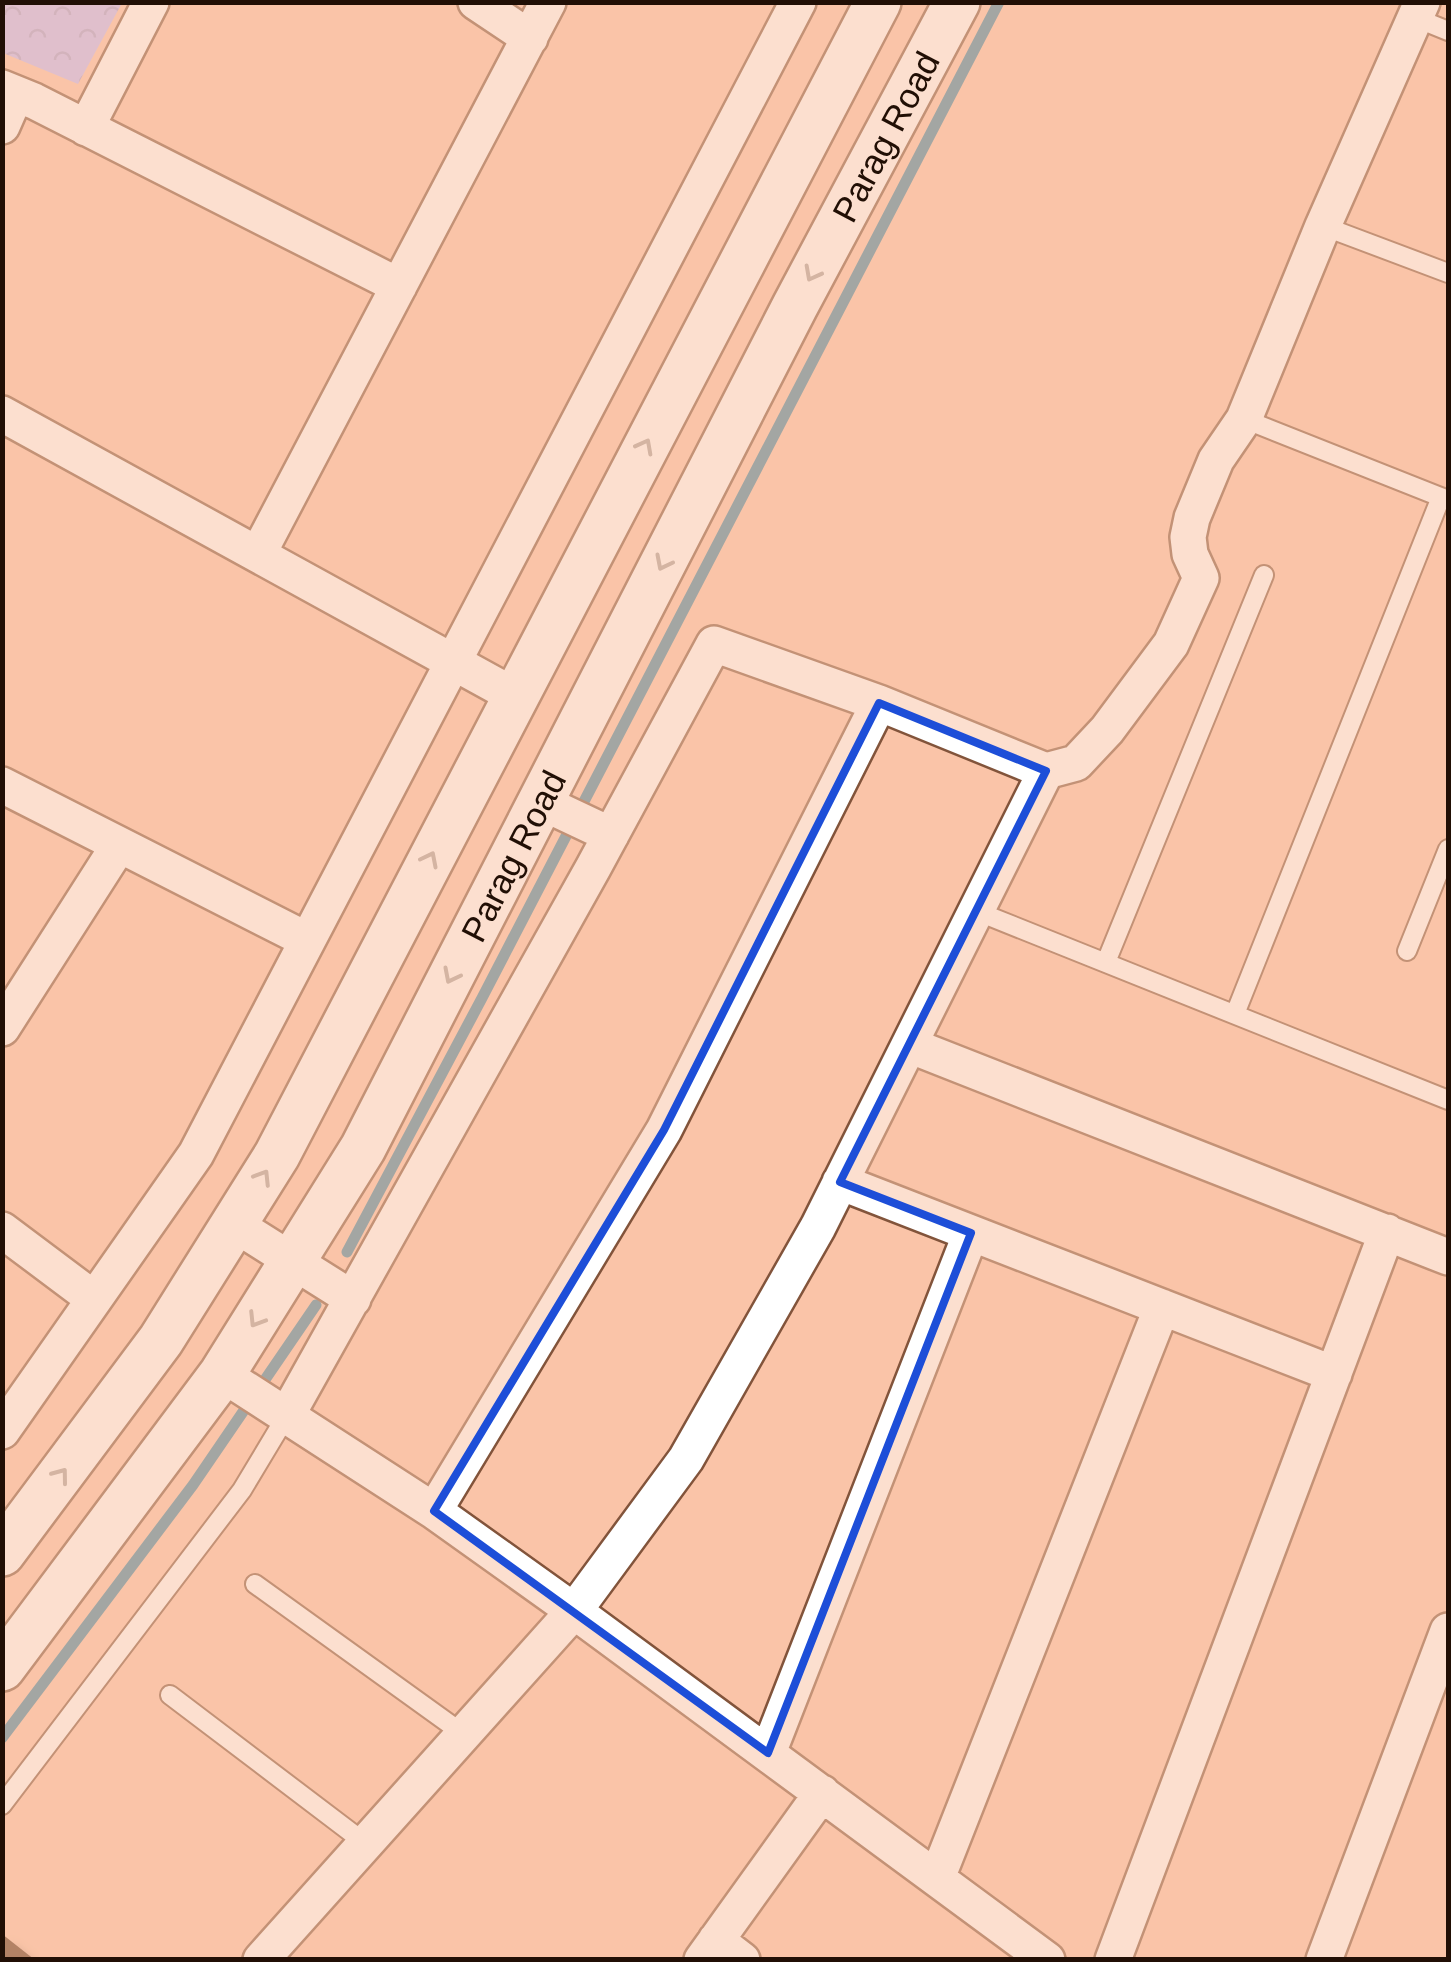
<svg xmlns="http://www.w3.org/2000/svg" width="1451" height="1962" font-family="Arial,sans-serif">
<defs>
<pattern id="forest-crowns" width="20" height="18" patternUnits="userSpaceOnUse" patternTransform="scale(2.5)"><rect width="20" height="18" fill="#c0b9f9"/><path d="M2 6a3 3 0 1 1 6 0M12 15a3 3 0 1 1 6 0" fill="none" stroke="#a59ed4"/></pattern>
<filter id="shadow"><feDropShadow dx="9" dy="9" stdDeviation="5" flood-color="#0004"/></filter>
</defs>
<rect width="100%" height="100%" fill="#fac4a8"/>
<path fill="url(#forest-crowns)" d="M2,3l1,-1 119,1 -44,81 -75,-31z"/>
<g fill="none" stroke-linecap="round" stroke-linejoin="round">
<path stroke="#3a829e" stroke-width="11" d="M347,1252l135,-254 517,-996
M2,1738l191,-253 123,-180"/>
</g>
<path fill="#5d3219" filter="url(#shadow)" d="M2,1934l33,26h-33z"/>
<g fill="none" stroke-linecap="round" stroke-linejoin="round">
<g stroke="#82543b" stroke-width="22">
<path id="service" d="M1416,18l32,13
M1323,226l125,47
M1244,419l204,81
M976,911l472,189
M1407,951l41,-102
M1106,962l158,-387
M1235,1014l206,-517
M255,1584l207,149
M170,1695l195,148
M2,1805l240,-315 45,-75"/>
</g>
<g stroke="#82543b" stroke-width="40">
<path id="minor" d="M476,2l54,36
M2,88l32,13 365,185
M2,126l14,-32
M86,128l65,-126
M2,414l513,282
M258,554l290,-552
M2,785l305,155
M541,802l70,33
M2,1028l117,-183
M909,1045l539,212
M840,1182l494,192
M234,1224l119,75
M2,1230l92,69
M222,1374l212,137 140,100 473,349
M287,1415l306,-547 121,-224 165,59 167,68 30,-8 31,-33 64,-86 30,-66 -11,-24 -2,-17 4,-19 24,-58 28,-41 79,-193 99,-224
M2,1431l194,-277 602,-1152
M434,1511l230,-381 215,-427
M768,1753l203,-520
M937,1878l225,-571
M716,1940l26,20
M261,1960l313,-349 112,-152 132,-232 228,-456
M702,1960l120,-167
M1113,1960l274,-728
M1324,1960l124,-329"/>
</g>
<g stroke="#82543b" stroke-width="50">
<g id="tertiary">
<path d="M2,1553l159,-213 116,-185 601,-1153"/>
<path id="s1" d="M2,1668l220,-294 141,-226 432,-842 162,-304"/>
</g>
</g>
<use href="#service" stroke="#fff" stroke-width="18"/>
<use href="#minor" stroke="#fff" stroke-width="35"/>
<use href="#tertiary" stroke="#fff" stroke-width="45"/>
</g>
<defs><path id="oneway-chevron" d="M-2-3.5L2.5 0L-2 3.5" fill="none" stroke-width="1.6" stroke-linecap="round" stroke-linejoin="round" transform="scale(2.5)"/></defs>
<g stroke="#a69f9b">
<use href="#oneway-chevron" transform="translate(812 274) rotate(118)"/>
<use href="#oneway-chevron" transform="translate(645 446) rotate(-62)"/>
<use href="#oneway-chevron" transform="translate(663 563) rotate(117)"/>
<use href="#oneway-chevron" transform="translate(430 859) rotate(-63)"/>
<use href="#oneway-chevron" transform="translate(451 976) rotate(117)"/>
<use href="#oneway-chevron" transform="translate(263 1177) rotate(-58)"/>
<use href="#oneway-chevron" transform="translate(256 1320) rotate(122)"/>
<use href="#oneway-chevron" transform="translate(61 1475) rotate(-53)"/>
</g>
<path d="M0 0H1451V1962H0ZM879,703l167,68 -206,411 131,51 -203,520 -334,-242 230,-381z" fill="#fac4a8" fill-opacity=".55" fill-rule="evenodd"/>
<path fill="none" stroke="#1d4ed8" stroke-width="8" stroke-linejoin="round" d="M879,703l167,68 -206,411 131,51 -203,520 -334,-242 230,-381z"/>
<g text-anchor="middle" dominant-baseline="central" stroke-width="10" stroke-linejoin="round" paint-order="stroke">
<g font-size="35" fill="#210f05" stroke="#f8d6c5">
<text stroke="none"><textPath href="#s1" startOffset="1772">Parag Road</textPath></text>
<text stroke="none"><textPath href="#s1" startOffset="962">Parag Road</textPath></text>
</g>
</g>
<rect width="1451" height="1962" fill="none" stroke="#210f05" stroke-width="10"/>
</svg>
